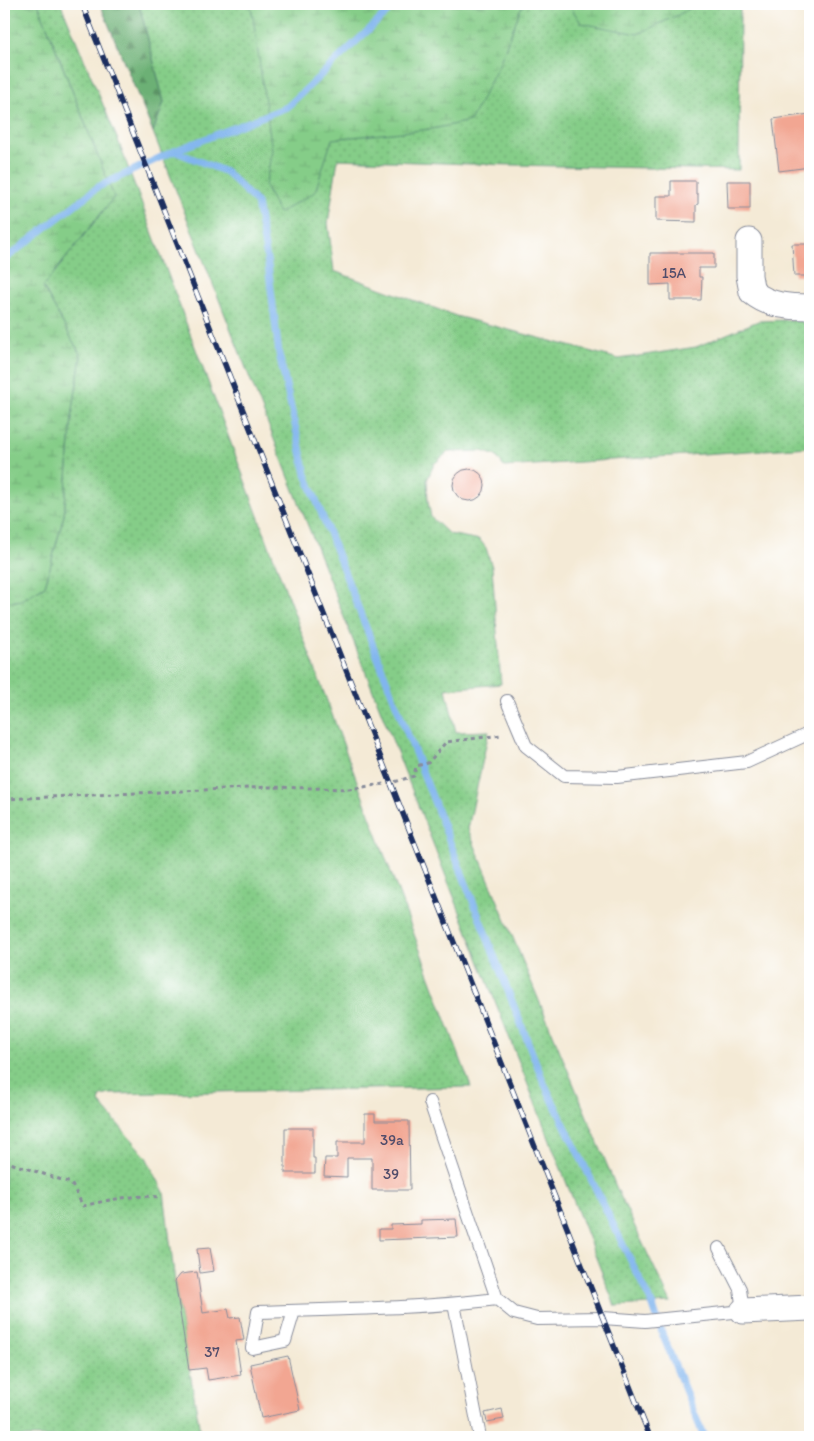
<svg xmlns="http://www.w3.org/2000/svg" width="814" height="1441" font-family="Itim,sans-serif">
<defs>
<pattern id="grass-dots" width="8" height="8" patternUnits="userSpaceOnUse" patternTransform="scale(1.25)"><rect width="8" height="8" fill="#85cd88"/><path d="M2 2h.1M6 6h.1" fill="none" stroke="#72b078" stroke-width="1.8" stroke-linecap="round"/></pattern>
<pattern id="forest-firs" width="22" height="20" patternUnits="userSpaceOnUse" patternTransform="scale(1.25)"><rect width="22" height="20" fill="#6cb074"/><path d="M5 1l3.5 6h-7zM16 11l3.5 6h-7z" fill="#589062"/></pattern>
<pattern id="wetland-marsh" width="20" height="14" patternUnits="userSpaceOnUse" patternTransform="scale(1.25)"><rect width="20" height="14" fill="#85cd88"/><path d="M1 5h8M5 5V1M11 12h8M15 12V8" fill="none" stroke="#72b078"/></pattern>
</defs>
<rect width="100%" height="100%" fill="#fff"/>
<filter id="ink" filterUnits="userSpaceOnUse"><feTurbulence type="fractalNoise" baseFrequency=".02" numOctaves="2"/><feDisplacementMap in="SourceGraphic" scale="10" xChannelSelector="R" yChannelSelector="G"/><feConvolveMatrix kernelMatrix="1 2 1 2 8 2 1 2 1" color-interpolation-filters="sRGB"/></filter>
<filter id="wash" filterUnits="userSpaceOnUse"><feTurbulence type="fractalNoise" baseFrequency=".0096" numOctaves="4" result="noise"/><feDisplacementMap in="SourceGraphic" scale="20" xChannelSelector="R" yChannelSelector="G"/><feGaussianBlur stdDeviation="1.12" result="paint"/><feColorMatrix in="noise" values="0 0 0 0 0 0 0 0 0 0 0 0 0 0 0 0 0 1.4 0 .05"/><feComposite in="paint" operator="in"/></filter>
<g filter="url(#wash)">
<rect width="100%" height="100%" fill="#f4ead6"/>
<path fill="url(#grass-dots)" stroke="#507e73" d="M38,4h23l58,139 352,944 -360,7 -10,2 -2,6 47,55 18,35 12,98 25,147h-197v-834l17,-3 24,-14 19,-71 8,-99 9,-60 -38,-69 71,-90z
M139,4h601l-1,166 -271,-6 -130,-5 -10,64 6,48 122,45 163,43 77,-12 62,-26 52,-2v128l-306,20 -8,-11 -14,-5 -34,1 -14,12 -7,16 1,21 3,16 18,17 31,6 6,8 6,19 9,117 -55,5 10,43 33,-1 -21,98 149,360 54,114 -56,3 -462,-1174 11,-30z"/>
<path fill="url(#forest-firs)" stroke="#447069" d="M100,4h39l25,98 -11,30z"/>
<path fill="url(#wetland-marsh)" stroke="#507e73" d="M4,4h34l76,193 -71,90 38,69 -9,60 -8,99 -19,71 -24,14 -17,3z
M250,4h276l-5,4 -23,59 -28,54 -38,8 -100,10 -17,53 -36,21 -14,-26 7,-37 -19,-133z
M569,4h129l-20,11 -40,19 -57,-11z"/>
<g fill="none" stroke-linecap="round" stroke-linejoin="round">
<path stroke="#81b5ee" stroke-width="7" d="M174,151l52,21 31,31 11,62 11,89 27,120 238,609 109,223 10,30 41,101
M4,260l94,-73 76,-36 113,-44 109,-103"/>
</g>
<g id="blocks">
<path fill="#f2a692" d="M810,114v53l-31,4 -6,-52z
M671,181h25v13h2v10l-2,1v17l-40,-1v-25h15z
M727,181h23v28h-22z
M792,244h18v32h-16z
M650,253h64v15h-15v9h3l-1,23h-31v-16l-20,1z
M453 485a16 16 0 1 1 32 0a16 16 0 1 1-32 0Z
M365,1114h10v7h34l1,69h-38v-32h-25v19l-23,-1 1,-18h12v-16h28z
M285,1128h28v30h2v15h-30z
M456,1219l2,18 -79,3v-11h12v-4l30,-1v-4z
M210,1248l4,23 -14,2 -3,-24z
M197,1272l6,41 25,-4 2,9 10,-1 4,23 -8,1 5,34 -33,5 -2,-12 -17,2 -14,-89 6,-7z
M288,1356l12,54 -39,8 -11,-54z
M502,1409l2,10 -17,3 -2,-9z"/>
</g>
</g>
<g filter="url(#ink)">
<use href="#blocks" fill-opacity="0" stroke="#888c9a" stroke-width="1"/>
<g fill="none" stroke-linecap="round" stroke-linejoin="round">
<g stroke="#888c9a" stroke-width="14">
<path id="service" d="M507,701l19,45 38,30 53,1 130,-15 63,-29
M430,1102l67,197 17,14 23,6 66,-1 42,3 98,-10 -3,-22 -21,-41
M454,1304l26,133
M294,1311l-9,30 -33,7 6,-36c80,-3 160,-3 239,-13"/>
</g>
<g stroke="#888c9a" stroke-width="27">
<path id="minor" d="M749,241v35l3,16c17,14 37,15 58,15
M743,1311l67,-3"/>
</g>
<path stroke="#888c9a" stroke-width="3" stroke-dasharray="4 4" stroke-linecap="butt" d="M4,799l266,-12 79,2 42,-6 23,-7 2,-10 12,-3 18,-21 56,-7
M4,1161l67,22 12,23c25,-6 52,-12 78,-9"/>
<use href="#service" stroke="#fff" stroke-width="12"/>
<use href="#minor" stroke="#fff" stroke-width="25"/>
<g stroke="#1b2f5e" stroke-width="5.5">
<path id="rail" d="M82,4l568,1433"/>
</g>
<use href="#rail" stroke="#fff" stroke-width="4" stroke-dasharray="11" stroke-linecap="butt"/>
</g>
</g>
<g text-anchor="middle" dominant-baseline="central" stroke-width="4" stroke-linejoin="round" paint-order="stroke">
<g font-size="15" fill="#514d6b">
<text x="674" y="273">15A</text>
<text x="392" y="1140">39a</text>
<text x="391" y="1174">39</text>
<text x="212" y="1352">37</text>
</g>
</g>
<rect width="814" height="1441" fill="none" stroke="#fff" stroke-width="20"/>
</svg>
